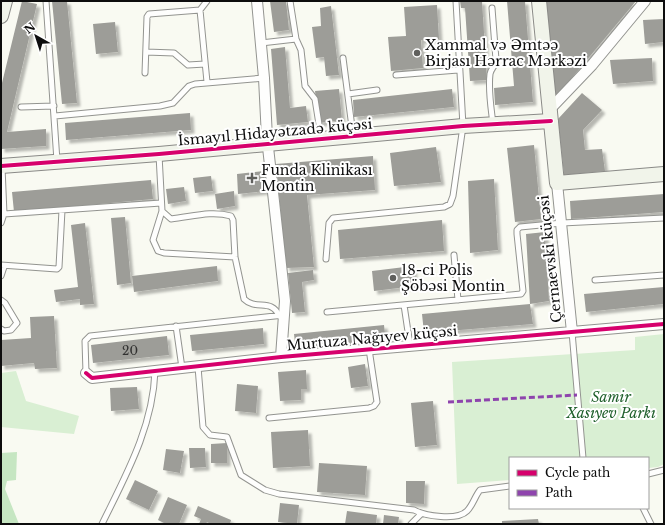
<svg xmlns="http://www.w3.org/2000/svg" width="665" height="525" font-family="'Libre Baskerville',serif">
<defs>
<filter id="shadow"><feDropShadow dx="3.5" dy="3.5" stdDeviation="1" flood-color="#0004"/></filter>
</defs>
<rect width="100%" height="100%" fill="#f9faf2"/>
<path fill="#d9efd3" d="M664,334v130l-6,3 -10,1v-10h-138v22l-53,4 -5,-122 183,-12v-13z
M16,371l10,30 53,15 -5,18 -73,-7v-54z"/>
<path fill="#c6e6c2" d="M17,452l-1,28 -9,1 -2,8 14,35h-18v-71z"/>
<path fill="#9d9d98" filter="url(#shadow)" d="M22,1l15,3 -30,128 39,-3v17l-45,3v-62z
M52,1h15l10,102 -15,1z
M270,1h16l3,29 -15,2z
M460,1h22l5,79 -17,1 -5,-73h-4z
M507,1h18l8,101 -38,3 -1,-17 20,-2z
M540,1h96l-81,97z
M437,5l2,34 -18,1 2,28 -32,3 -3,-34 18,-1 -2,-29z
M331,6l8,69 -13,1 -2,-19 -8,1 -4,-31 9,-1 -1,-18z
M664,19v23l-19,2 -2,-24z
M115,22l3,30 -22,2 -3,-30z
M285,47l5,61 16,-2 2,16 -31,3 -6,-76z
M652,58l1,23 -40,3 -3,-24z
M339,89l3,31 -23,3 -4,-32z
M452,89l2,18 -100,10 -1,-17z
M582,93l20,17 -19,20 2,20 17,-1 3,22 -41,4 -6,-56z
M190,113l1,17 -125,10 -1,-17z
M534,145l7,74 -26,3 -8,-74z
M436,147l5,35 -47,4 -4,-33z
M373,156l2,34 -68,5 7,72 -28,1 -10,-104z
M264,171l2,20 -28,3 -1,-20z
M211,176l2,15 -18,2 -2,-15z
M494,179l4,71 -28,3 -2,-72z
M151,180l2,19 -139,13 -2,-20z
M184,187l2,14 -18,3 -2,-15z
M234,191l1,15 -18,3 -2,-15z
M664,194v18l-93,7 -1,-18z
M125,217l6,66 -14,2 -6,-67z
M442,220l2,31 -104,8 -2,-29z
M85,223l9,81 -14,1v-6l-24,3 -2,-12 24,-3 -7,-62z
M545,232l4,69 -19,3 -4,-70z
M217,266l1,15 -84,11 -2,-16z
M413,266l2,20 -41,5 -2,-20z
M313,270l1,10 -12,2 3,30 -13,1 -4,-40z
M664,287v17l-78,8 -2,-18z
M530,304l3,20 -109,9 -2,-19z
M54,316l3,52 -22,1 -1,-6 -33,3v-26l30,-2 -1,-21z
M384,325l2,18 -90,9 -2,-18z
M263,328l1,16 -72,7 -2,-16z
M167,336l2,19 -76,8 -2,-18z
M365,364l3,22 -17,2 -3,-21z
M306,370l1,19h-6v11l-21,1 -2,-29z
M237,384l21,2 -2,27 -21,-2z
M137,387l2,22 -28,2 -1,-23z
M433,401l4,44 -22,2 -4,-44z
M308,430l2,36 -37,2 -2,-36z
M227,443v20h-16v-19z
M189,448h16l1,19 -16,1z
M166,449l18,2 -4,22 -17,-3z
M319,463l48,3 -2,29 -48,-3z
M135,480l23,11 -9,19 -23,-11z
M406,481h19l-1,23 -18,-1z
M168,497l19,8 -8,19h-13l-8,-4z
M280,503l19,2 -2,19 -19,-2z
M198,506l33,14 -1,4h-19l-4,-2 -1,2h-7l2,-5 -7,-3z
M347,511l30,4 -1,9h-31z
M384,515l15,2 -1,7h-15z
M538,519l1,5h-37v-3z"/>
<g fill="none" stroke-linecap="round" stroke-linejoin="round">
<g stroke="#939490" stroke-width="7">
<path id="lane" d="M46,1l11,160
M290,1l6,38 5,11 4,36 10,13 6,38
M492,8l4,52c0,6 -5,8 -6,14 -2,17 1,33 3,50
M200,10l7,72
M261,43l35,-4
M146,52l28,1 14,12 17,-1
M343,58l10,77
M145,73l2,-56 2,-3 51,-4 7,-9
M396,75l62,-5
M348,94l29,-4
M21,107l33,-1
M55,116l105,-10 13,-3 16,-17 6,-2 69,-6
M159,155l3,56 -9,29 5,11 6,2 71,4
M162,211l9,8c20,-2 40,-9 60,-3l2,4 2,37 9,42c12,12 28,-1 35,17
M4,214l157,-11
M1,223l3,-9 -2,-47
M454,255l4,45
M326,259l3,-36 4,-5 111,-11 6,-3 3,-8 10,-70 -7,-125
M1,265l56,4 2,-2 3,-57
M1,276l3,-9
M595,280l69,-5
M1,300l4,3 12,20 -6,7 -7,1 -3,-2
M404,305l6,40
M327,312l194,-18 2,-3 -6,-57v-4l3,-3 42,-4 102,-5
M176,326l6,42
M572,332l11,126
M198,367l5,60 7,8 17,2 14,38 24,15 14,4 135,16c11,6 43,11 53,1 6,-6 8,-15 13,-21l30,-4
M86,373l-1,-32 5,-5 194,-21
M269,418l100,-10 5,-2 3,-4 -8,-53
M648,474l16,-4
M643,508l8,16
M102,524c24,-49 51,-97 53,-153
M411,524l9,-9"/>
</g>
<g stroke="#939490" stroke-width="12">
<path id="street" d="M257,1l7,77 3,60 18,163 -4,56
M550,109l42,-44 53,-64
M557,183l15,149
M86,373l6,5 189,-21 383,-33"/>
</g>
<g stroke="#8a8a87" stroke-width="16">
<path id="secondary" d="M539,1l18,182 107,-9
M1,16l4,-15
M1,166l158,-12 304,-28 88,-5"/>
</g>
<use href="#lane" stroke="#fefefd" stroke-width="5"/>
<use href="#street" stroke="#fefefd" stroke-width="10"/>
<use href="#secondary" stroke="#f1f4ea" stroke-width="14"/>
<path stroke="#8e44ad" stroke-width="3" stroke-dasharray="6 3" stroke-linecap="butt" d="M448,402l129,-7"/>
<g stroke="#fff" stroke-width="6">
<path id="cycleway" d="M1,166l158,-12 304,-28 88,-5
M86,373l6,5 189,-21 383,-33"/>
</g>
<use href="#cycleway" stroke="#d6006c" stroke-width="4"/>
</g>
<g fill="#60605d" stroke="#fff" stroke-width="1.5">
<circle cx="417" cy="53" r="4"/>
<path d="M250 172h4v4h4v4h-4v4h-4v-4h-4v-4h4z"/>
<circle cx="393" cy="278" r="4"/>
</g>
<g text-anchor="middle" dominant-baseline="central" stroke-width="4" stroke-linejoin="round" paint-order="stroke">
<g font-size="12" fill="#313130">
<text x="130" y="350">20</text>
</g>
<g font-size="14" fill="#0d0d0d" stroke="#fff" text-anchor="start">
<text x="425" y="45">Xammal və Əmtəə<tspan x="425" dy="16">Birjası Hərrac Mərkəzi</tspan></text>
<text x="261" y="170">Funda Klinikası<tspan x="261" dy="16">Montin</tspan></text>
<text x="401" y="270">18-ci Polis<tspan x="401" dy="16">Şöbəsi Montin</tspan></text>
</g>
<g font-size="14" fill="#0d0d0d" stroke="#fff">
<text transform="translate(275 132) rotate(-5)">İsmayıl Hidayətzadə küçəsi</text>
<text transform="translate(550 259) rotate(-96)">Çernaevski küçəsi</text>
<text transform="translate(372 338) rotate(-5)">Murtuza Nağıyev küçəsi</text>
</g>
<g font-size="14" font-style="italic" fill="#21612d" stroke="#fff">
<text x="611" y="397">Samir<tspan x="611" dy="16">Xasıyev Parkı</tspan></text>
</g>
</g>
<rect width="665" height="525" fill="none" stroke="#0d0d0d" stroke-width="4"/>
<rect x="509" y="457" width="140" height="52" fill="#ffffff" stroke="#9e9e9e"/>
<rect x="517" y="470" width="20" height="6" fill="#d6006c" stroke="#9e9e9e"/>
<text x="545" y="477" font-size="12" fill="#0d0d0d">Cycle path</text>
<rect x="517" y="490" width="20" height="6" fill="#8e44ad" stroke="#9e9e9e"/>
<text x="545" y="497" font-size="12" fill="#0d0d0d">Path</text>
<g transform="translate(36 36) rotate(321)" stroke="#ffffff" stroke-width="3" paint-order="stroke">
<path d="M0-3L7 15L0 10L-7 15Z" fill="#0d0d0d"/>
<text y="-6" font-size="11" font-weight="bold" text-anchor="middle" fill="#0d0d0d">N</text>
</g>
</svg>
